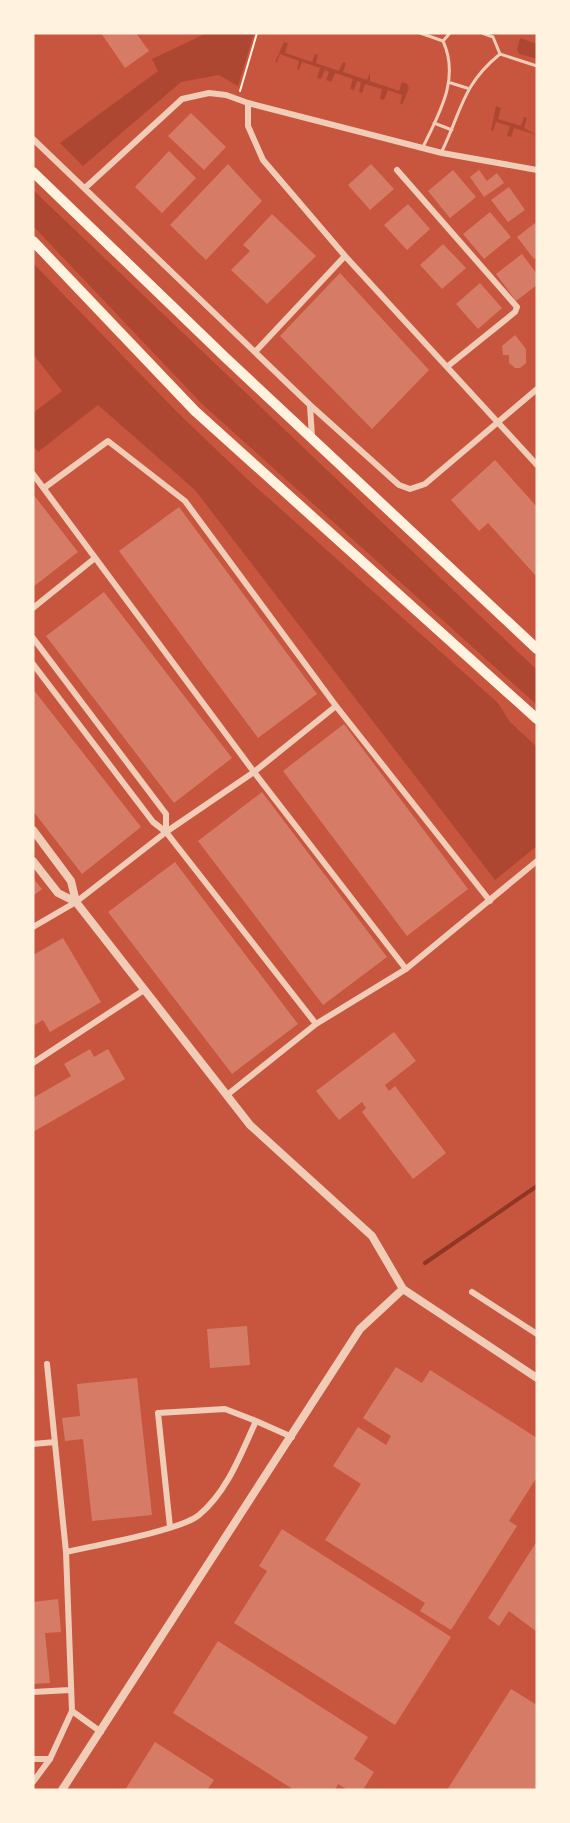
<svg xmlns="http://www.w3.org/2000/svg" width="570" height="1823" font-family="Inter,sans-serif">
<rect width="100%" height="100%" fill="#c8553d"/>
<path fill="#ae4732" d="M207,33h47l-16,53 -19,-11 -38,7 -98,84 -23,-23 98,-72 -6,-12z
M520,38l17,6v15l-18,-5 -2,-4z
M284,42l4,1 -3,10 27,9 3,-8 3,1 -2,8 23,8 4,-9 3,1 -3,9 24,8 3,-8v9l29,10 3,-9 5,2 2,4 -6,15 -3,2 2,-10 -14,-5 -4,10 -4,-1 2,-10 -17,-5 -3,9 -3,-1 2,-10 -4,-1 -3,9 -4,-1 3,-10 -18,-6 -4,9 -5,-2 3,-8 -4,-2 -4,9 -4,-1 3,-10 -18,-6 -3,8 -2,-1 2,-8 -19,-7 -3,8h-2z
M496,106l5,2 -3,11 23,7 3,-9 3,1 -3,10 13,7 -23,-7 -3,9 -4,-1 3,-10 -14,-4 -3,9 -2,-1z
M33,190l504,480v35l-335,-301 -169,-178z
M33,263l144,149 69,66 252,225 12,19 27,25v99l-42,34 -300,-390 -97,-85 -60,47 -5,-7v-32l29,-22 -29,-37z"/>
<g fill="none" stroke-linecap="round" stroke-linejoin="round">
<path stroke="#8f3625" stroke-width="4" d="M425,1263l112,-77"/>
</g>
<path fill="#d67c66" d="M101,33h35l13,18 -24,17z
M191,113l35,34 -22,23 -36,-34z
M169,151l27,27 -34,35 -27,-26z
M228,164l34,37 -56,59 -36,-35z
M371,164l23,25 -24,21 -22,-25z
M453,170l23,27 -26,21 -22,-27z
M479,170l8,11 10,-8 7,10 -20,14 -14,-20z
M509,187l16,23 -17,12 -17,-22z
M408,204l22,25 -23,21 -23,-25z
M490,212l21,25 -27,22 -21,-25z
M272,214l44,42 -49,48 -36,-34 19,-19 -7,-6z
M535,223l2,3v31l-3,2 -17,-22z
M443,244l23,24 -24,21 -22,-24z
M522,254l15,20v11l-21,16 -20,-27z
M340,273l89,97 -57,59 -92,-93z
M480,283l22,25 -24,21 -22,-25z
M515,335l11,14v14l-6,5h-5l-6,-5v-8h-6l-1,-9z
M495,460l42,47v70l-49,-54 -9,8 -28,-31z
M33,494l45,58 -45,35z
M179,507l138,187 -59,44 -139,-187z
M104,592l128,166 -58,45 -128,-167z
M33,689l108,138 -59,47 -49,-63z
M344,724l124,165 -61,47 -124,-165z
M262,792l125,165 -64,48 -125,-164z
M175,862l123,162 -66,50 -124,-162z
M33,878l9,11 -9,7z
M63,938l38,64 -51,30 -7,-12 -10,6v-71z
M394,1032l22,29 -31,24 4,6 6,-5 51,67 -33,26 -51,-67 4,-4 -4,-6 -23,18 -23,-29z
M90,1049l4,8 14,-8 17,30 -92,53v-34l38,-22 -7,-12z
M247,1326l3,39 -40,3 -3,-39z
M396,1367l26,16 8,-13 107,68v39l-28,44 8,5 -66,104 -31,-19 5,-8 -100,-63 36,-56 -28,-18 25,-39 28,18 5,-9 -28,-18z
M137,1378l15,137 -60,6 -9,-82 -18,2 -3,-23 18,-2 -3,-32z
M282,1529l169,108 -56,88 -161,-102 33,-52 -8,-5z
M537,1541v91l-28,-21 -10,15 -11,-8z
M58,1599l3,33 -16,1 5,50 -17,1v-82z
M218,1641l150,96 -14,22 20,13 -11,18h-15l-10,-6 -3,6h-41l-121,-77z
M511,1689l26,16v85h-90z
M155,1742l59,38 -7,10h-82z"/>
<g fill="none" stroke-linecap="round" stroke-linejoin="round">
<path stroke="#fff3e0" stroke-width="2" d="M240,91l17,-58"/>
<path stroke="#f1ccb7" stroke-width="3" d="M420,33l23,8
M500,54l37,12
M451,83l16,5
M434,123l18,7
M423,147c17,-35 37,-69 20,-106l7,-8
M442,151c20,-41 20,-66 58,-97l-7,-17 -11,-4"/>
<path stroke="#f1ccb7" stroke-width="6" d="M248,103v23l15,34 82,96 192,209
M33,139l277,266 89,80 11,4 15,-5 112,-95
M397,170l120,137 -2,5 -67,54
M85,188l97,-89 27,-6 17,2 22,8 194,50 95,17
M255,352l90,-96
M310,406l2,31
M33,474l221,298 152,197
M44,488l64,-47 77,60 151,205 154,195
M33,608l62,-50
M33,638l133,176v18
M33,664l120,158 13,10 150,192
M33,927l43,-25 90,-70 88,-60 82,-66
M33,1063l111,-73
M227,1095l89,-71 90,-55 131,-108
M472,1292l65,42
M33,1444l22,-2
M170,1527l-12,-114 67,-4 31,12
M66,1552c26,-6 116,-22 133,-37 28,-23 42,-61 57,-94l36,16
M33,1692l37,-2
M72,1711l29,21
M33,1759h17
M33,1782l17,-23 22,-48 -6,-159 -19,-188"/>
<path stroke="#f1ccb7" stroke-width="8" d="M33,830l38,51 5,21 174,223 122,111 31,53 134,89
M33,861l25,32 18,9
M62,1790l298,-461 43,-40"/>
<path stroke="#fff3e0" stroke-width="10" d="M33,172l194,187 310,290
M33,241l162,170 342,308"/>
</g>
<rect width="570" height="1823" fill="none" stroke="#fff3e0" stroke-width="69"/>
</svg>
